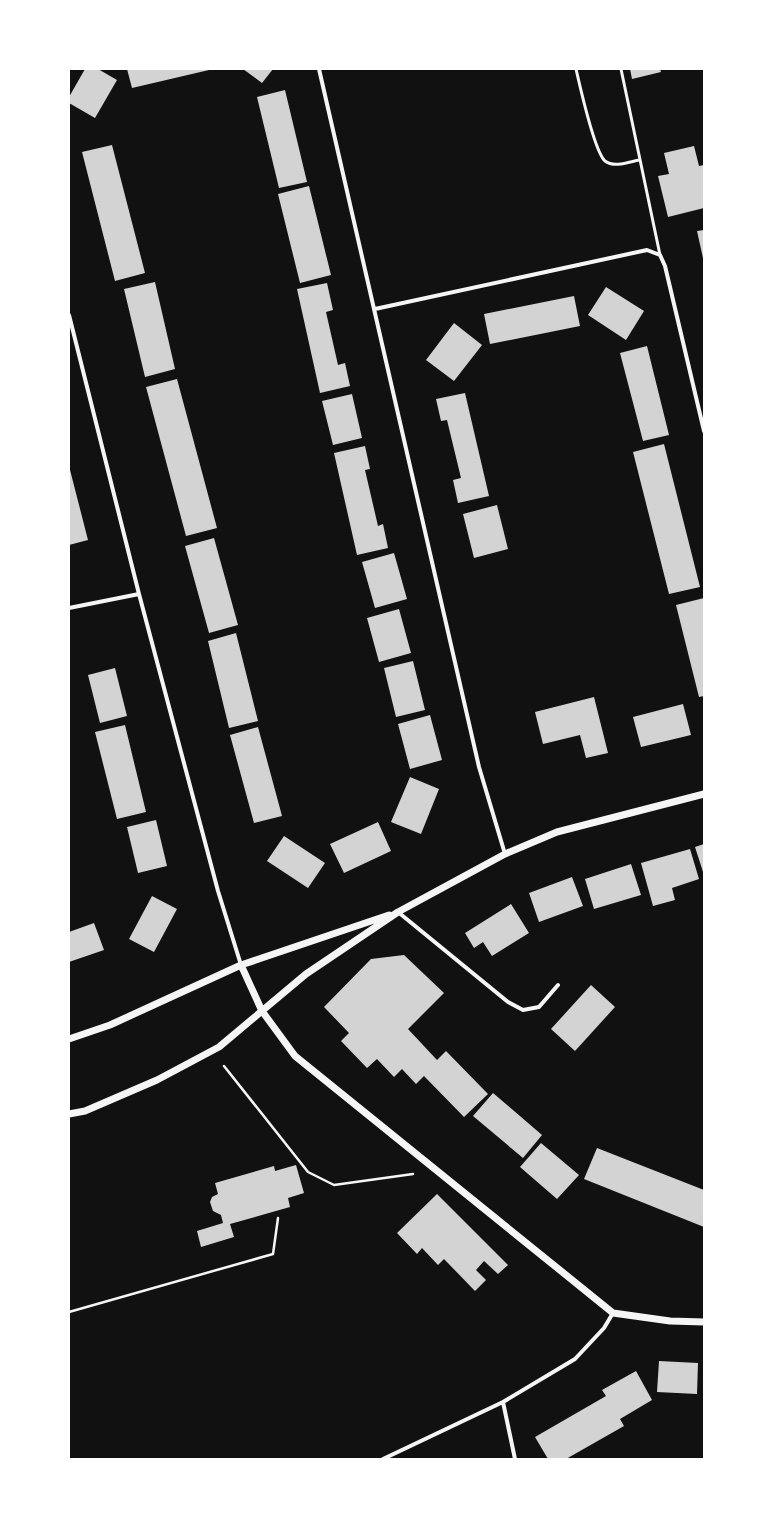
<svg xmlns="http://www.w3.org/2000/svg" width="773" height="1528" font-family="Montserrat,sans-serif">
<rect width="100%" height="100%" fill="#111"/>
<path fill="#d3d3d3" d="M85,69h13l19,11 -22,38 -26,-15v-6z
M127,69h82v1l-77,18z
M243,69h30l-11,14z
M630,69h30l1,3 -29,7z
M285,90l22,92 -28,6 -22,-91z
M112,145l33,128 -30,8 -33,-129z
M694,146l5,20 5,-1v43l-36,9 -10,-41 11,-2 -5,-21z
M309,186l22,89 -31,8 -22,-89z
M704,230v28h-1l-6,-27z
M155,282l20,87 -30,8 -21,-88z
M327,283l6,27 -7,2 12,53 7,-2 5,23 -30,7 -23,-104z
M606,287l38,24 -18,29 -38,-25z
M574,296l6,30 -90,18 -6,-30z
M454,323l28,22 -28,36 -28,-21z
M647,346l22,89 -26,6 -23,-88z
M177,379l40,149 -31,8 -40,-149z
M465,393l24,103 -31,7 -5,-23 8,-2 -14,-58 -6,1 -5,-22z
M352,394l10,44 -29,7 -11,-44z
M664,444l36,143 -31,7 -36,-142z
M365,446l5,23 -5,1 13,56 5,-2 5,24 -31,7 -23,-102z
M69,466l19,74 -19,5z
M497,505l11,44 -34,9 -11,-44z
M214,538l24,87 -29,8 -24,-87z
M394,553l13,46 -32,9 -13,-46z
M704,598v98l-5,1 -23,-92z
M399,609l12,44 -32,9 -12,-44z
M236,633l22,88 -29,7 -21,-87z
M413,661l12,49 -29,7 -12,-49z
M115,668l12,48 -27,7 -12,-48z
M594,697l14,56 -22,5 -6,-23 -37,9 -8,-32z
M683,704l8,31 -50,12 -8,-30z
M430,715l12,45 -32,9 -12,-45z
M125,725l21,87 -29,7 -22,-87z
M258,727l24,89 -28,7 -24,-88z
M410,777l29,12 -18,45 -30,-12z
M156,820l11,46 -29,7 -11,-46z
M378,822l13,29 -47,22 -14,-29z
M284,836l41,27 -17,25 -41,-27z
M704,844v31l-9,-28z
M690,849l9,30 -27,9 3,12 -22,6 -12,-43z
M631,864l10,31 -47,14 -9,-30z
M572,877l11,29 -44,16 -10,-29z
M152,896l25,13 -23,43 -25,-13z
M511,904l18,29 -37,23 -9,-14 -9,6 -9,-15z
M94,923l10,27 -35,12v-30z
M404,955l40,38 -36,36 29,31 9,-9 42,43 -24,23 -40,-41 -8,8 -14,-15 -8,8 -17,-18 -10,9 -26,-27 8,-8 -25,-26 47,-48z
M591,985l24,22 -40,44 -24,-22z
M493,1093l49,42 -19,23 -50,-42z
M541,1143l38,32 -22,24 -37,-32z
M597,1148l107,42v37l-120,-48z
M296,1165l8,28 -16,5 2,9 -60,17 4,13 -33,10 -4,-16 26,-8 -2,-8 -8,-4 -3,-9 2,-5 6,-3 -3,-11 59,-17 1,5z
M437,1194l71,71 -10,9 -14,-13 -8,9 10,10 -11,11 -31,-32 -6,6 -16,-17 -5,6 -20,-21z
M659,1361l39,2 -1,31 -40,-2z
M636,1371l16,29 -32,19 4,7 -58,33h-18l-13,-22 71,-41 -4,-6z"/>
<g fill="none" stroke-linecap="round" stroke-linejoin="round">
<path stroke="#f5f5f5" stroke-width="2.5" d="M224,1066l84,106 26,13 79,-11
M69,1312l204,-58 5,-36"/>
<path stroke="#f5f5f5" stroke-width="3" d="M576,69c4,17 18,82 29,92 9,7 24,1 34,-1
M621,69l39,186"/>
<path stroke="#f5f5f5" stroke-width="4" d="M319,69l160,698 26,87
M375,309l272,-59 13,5 5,11 39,165
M69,315l70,279 79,297 23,74
M69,608l70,-14
M398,912l110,90 15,8 16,-3 19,-22
M503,1402l12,57
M383,1459l120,-57 72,-43 29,-31 9,-15"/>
<path stroke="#f5f5f5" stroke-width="7" d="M241,965l21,46 33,45 318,257 57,8 34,1
M69,1039l41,-14 131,-60 148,-50
M69,1114l16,-3 72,-31 62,-33 87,-73 92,-62 107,-58 52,-22 147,-38"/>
</g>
<rect width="773" height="1528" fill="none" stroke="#ffffff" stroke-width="140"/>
</svg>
